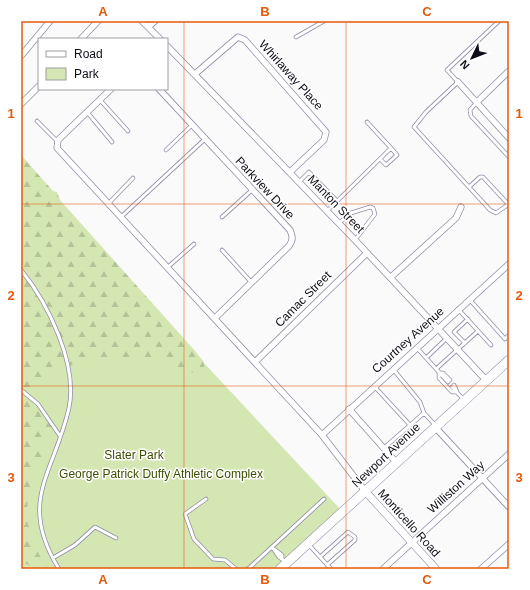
<svg xmlns="http://www.w3.org/2000/svg" width="530" height="590" font-family="Arial,sans-serif">
<defs>
<pattern id="forest-firs" width="22" height="20" patternUnits="userSpaceOnUse"><rect width="22" height="20" fill="#d4e6b2"/><path d="M5 1l3.5 6h-7zM16 11l3.5 6h-7z" fill="#b5c498"/></pattern>
</defs>
<rect width="100%" height="100%" fill="#fafafa"/>
<path fill="#d4e6b2" d="M21,167l321,344 -63,58h-258z"/>
<path fill="url(#forest-firs)" d="M21,155l32,36 4,1 3,8 136,152 7,9 3,12 -4,2 -21,-5 -24,-11 -42,2 -25,-4 -11,2 -11,9 -22,3 -3,3 -3,10 -11,11 7,5 22,31 -10,10 -20,51 -1,29 10,30 11,18h-13l-8,-5h-6z"/>
<g fill="none" stroke-linecap="round" stroke-linejoin="round">
<g stroke="#908caa" stroke-width="4.5">
<path id="service" d="M499,21l-52,49 11,12 -32,30 -12,15 76,83 6,3 13,-9
M296,37l28,-16
M100,100l28,31
M477,102l-7,8 1,6 38,41
M87,112l25,30
M37,121l21,21
M166,150l26,-25
M380,159l6,6 11,-10 -6,-7
M299,182l10,-10 28,29
M469,187l11,-10h3l25,27
M109,203l24,-25
M327,211l64,-63 -24,-26
M121,217l84,-78
M222,217l30,-27
M339,223l12,-10 19,-6 3,1 2,6 -20,26
M222,250l30,33
M168,267l26,-23
M21,270c27,33 57,94 48,138 -15,66 -52,93 -10,161
M470,300l35,39 4,-4
M458,309l33,36
M465,343l-11,-11 14,-13
M417,348l31,34
M426,358l21,-20
M393,369l27,33 4,11 12,13
M436,369l42,-38
M439,373v5l13,14h5
M439,373h4l7,7
M454,385l3,7
M374,386l36,39
M452,387l12,13
M21,390l17,14 22,32
M384,448l40,-35
M206,499l-21,15 9,25 19,20 12,1 11,9
M309,545l22,24
M274,549l8,6v3
M320,557l28,-25 7,5v3l-28,25
M53,558l22,-13 20,-18 21,11
M286,562l-7,-5 -7,-10 52,-48
M248,569l24,-22"/>
</g>
<g stroke="#908caa" stroke-width="7">
<path id="minor" d="M142,21l18,18
M148,27l7,-6
M81,39l17,-18
M167,46l188,194 131,140
M21,56l29,-35
M195,74l43,-37 7,3 81,92 -2,8 -34,32
M458,82l51,56
M111,89l-53,51 -1,8 265,287 43,56
M159,89l131,141c3,7 3,10 -1,16l-74,72
M477,102l32,-31
M21,104l18,-18
M391,277l65,-59 5,-11
M255,362l112,-109
M349,409l47,53
M435,427l74,80
M322,435l187,-171
M383,569l126,-115
M481,569l28,-25"/>
</g>
<g stroke="#908caa" stroke-width="8">
<path id="tertiary" d="M365,491l71,78"/>
</g>
<g stroke="#908caa" stroke-width="10">
<path id="primary" d="M280,569l229,-209"/>
</g>
<use href="#service" stroke="#fff" stroke-width="3"/>
<use href="#minor" stroke="#fff" stroke-width="5.5"/>
<use href="#tertiary" stroke="#fff" stroke-width="7"/>
<use href="#primary" stroke="#fff" stroke-width="9"/>
</g>
<path fill="none" stroke="#e8590c" stroke-width="1" stroke-opacity="0.55" d="M184,21v548M346,21v548M21,204h488M21,386h488"/>
<g text-anchor="middle" dominant-baseline="central" stroke-width="3" stroke-linejoin="round" paint-order="stroke">
<g font-size="12" fill="#0e0c17" stroke="#fff">
<text transform="translate(291 75) rotate(48)">Whirlaway Place</text>
<text transform="translate(265 188) rotate(47)">Parkview Drive</text>
<text transform="translate(336 204) rotate(46)">Manton Street</text>
<text transform="translate(303 299) rotate(-45)">Camac Street</text>
<text transform="translate(408 340) rotate(-42)">Courtney Avenue</text>
<text transform="translate(386 455) rotate(-43)">Newport Avenue</text>
<text transform="translate(456 487) rotate(-42)">Williston Way</text>
<text transform="translate(409 523) rotate(48)">Monticello Road</text>
</g>
<g font-size="12" fill="#3b4e00" stroke="#fff">
<text x="134" y="455">Slater Park</text>
<text x="161" y="474">George Patrick Duffy Athletic Complex</text>
</g>
</g>
<rect width="530" height="590" fill="none" stroke="#ffffff" stroke-width="44"/>
<rect x="38" y="38" width="130" height="52" fill="#ffffff" stroke="#9f9ea2"/>
<rect x="46" y="51" width="20" height="6" fill="#ffffff" stroke="#9f9ea2"/>
<text x="74" y="58" font-size="12" fill="#0e0c17">Road</text>
<rect x="46" y="68" width="20" height="12" fill="#d4e6b2" stroke="#9f9ea2"/>
<text x="74" y="78" font-size="12" fill="#0e0c17">Park</text>
<g transform="translate(472 58) rotate(227)" stroke="#ffffff" stroke-width="3" paint-order="stroke">
<path d="M0-3L7 15L0 10L-7 15Z" fill="#0e0c17"/>
<text y="-6" font-size="11" font-weight="bold" text-anchor="middle" fill="#0e0c17">N</text>
</g>
<rect x="22" y="22" width="486" height="546" fill="none" stroke="#e8590c" stroke-width="1.5"/>
<g font-size="13" text-anchor="middle" font-weight="bold" fill="#e8590c">
<text x="103" y="16">A</text>
<text x="265" y="16">B</text>
<text x="427" y="16">C</text>
<text x="11" y="118">1</text>
<text x="519" y="118">1</text>
<text x="11" y="300">2</text>
<text x="519" y="300">2</text>
<text x="11" y="482">3</text>
<text x="519" y="482">3</text>
<text x="103" y="584">A</text>
<text x="265" y="584">B</text>
<text x="427" y="584">C</text>
</g>
</svg>
